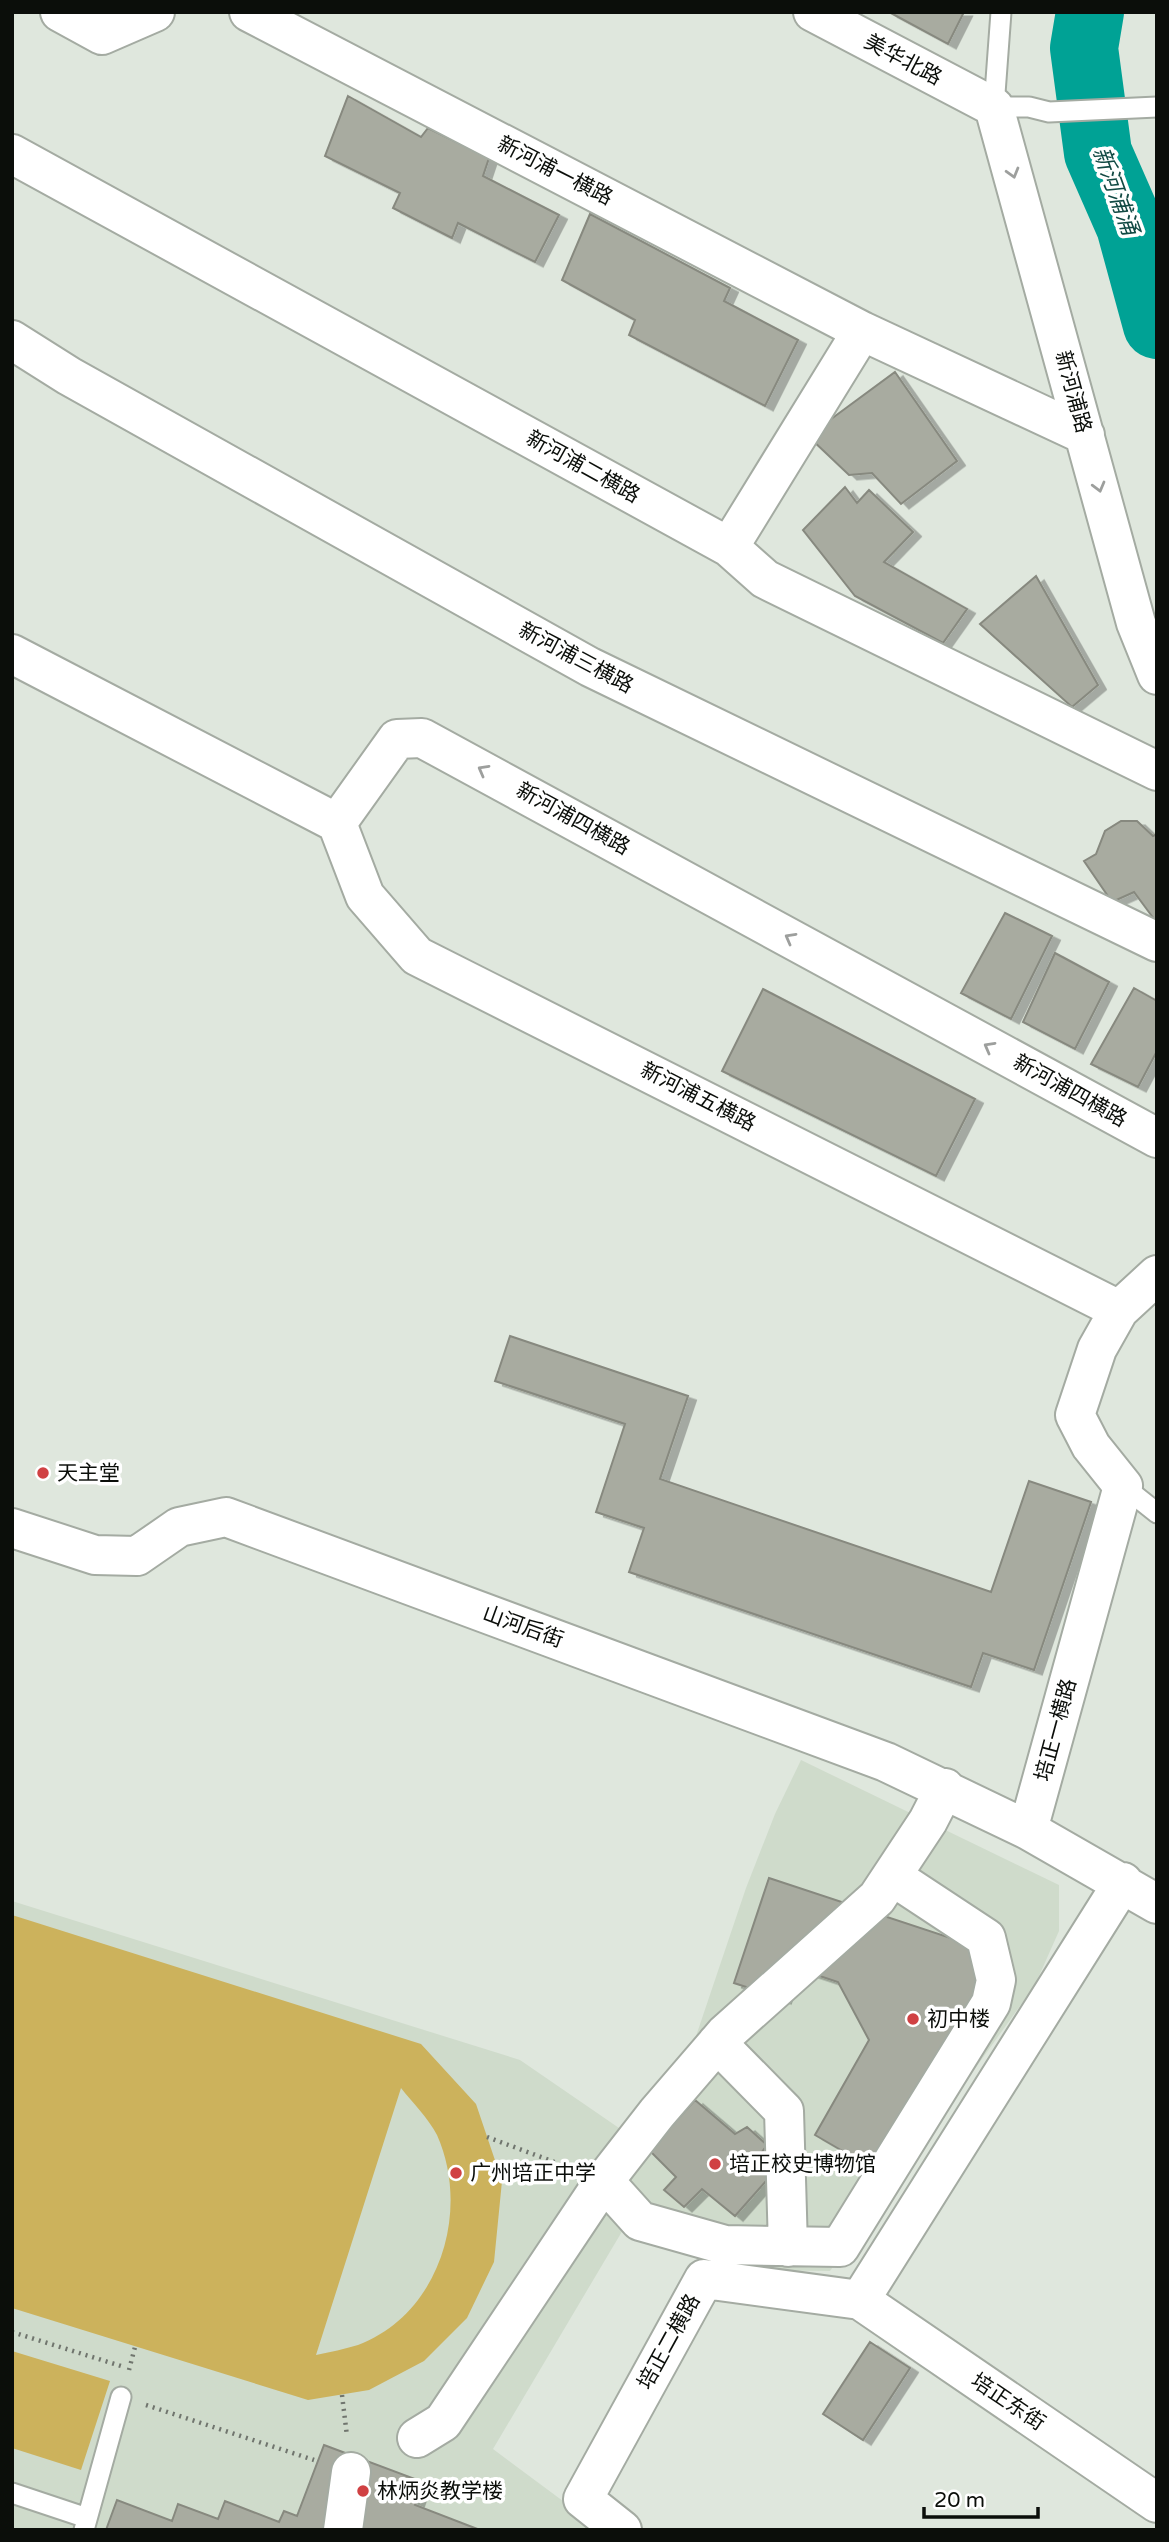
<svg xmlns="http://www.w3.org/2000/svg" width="1169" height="2542" font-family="'Varela Round','Noto Sans SC',sans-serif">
<defs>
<filter id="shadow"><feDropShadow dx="8" dy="4.5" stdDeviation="0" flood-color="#0004"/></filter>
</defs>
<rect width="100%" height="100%" fill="#dfe7dd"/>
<path fill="#cfdbcb" d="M801,1760l258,125v46l-24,54 -205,286 -106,-1 -94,-52 -137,231 109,81h-590v-629l508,159 99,68 73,-80 54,-160 29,-74z"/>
<path fill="#ccb25c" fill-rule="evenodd" d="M12,1915l409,129 55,60 26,77 -8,81 -27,56 -43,43 -55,29 -61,10 -296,-92zM401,2088c11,14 28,31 36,47 34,76 3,179 -79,210 -13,4 -28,7 -42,10z
M12,2351l98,30 -29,89 -69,-22z"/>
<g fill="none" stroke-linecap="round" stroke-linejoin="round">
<path stroke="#00a295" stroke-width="68" d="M1090,12l-6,36 14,105 32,73 27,99"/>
</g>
<path fill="#a8aba0" stroke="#87897f" stroke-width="2" filter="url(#shadow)" d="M889,12h75l-16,32z
M348,96l73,41 7,-9 61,30 -6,18 76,39 -24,47 -77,-39 -6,15 -59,-30 7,-15 -75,-37z
M590,214l140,74 -6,13 74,39 -33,66 -136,-71 6,-15 -73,-40z
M895,372l62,89 -56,43 -29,-31 -23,2 -41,-39z
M845,487l12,16 12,-13 44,42 -29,30 83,47 -24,34 -88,-47 -52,-66z
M1036,576l62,109 -26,22 -92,-83z
M1121,821h16l16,15 4,-2v89l-23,-31 -22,10 -28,-41 12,-7 9,-23z
M1005,913l47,23 -41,83 -50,-26z
M1055,953l54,29 -34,67 -52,-27z
M1134,988l23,13v50l-19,36 -47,-23z
M763,989l212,110 -39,77 -214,-105z
M510,1336l178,60 -28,83 331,113 38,-111 62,21 -57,168 -51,-17 -12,34 -342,-115 15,-44 -48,-16 29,-88 -130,-43z
M769,1878l197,65 20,27 -27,57 -82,144 -62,-36 54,-95 -31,-58 -45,-15 -10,32 -49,-16z
M695,2100l40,34 12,-7 20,18 -8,11 15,16 -39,44 -33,-27 -18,18 -20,-17 12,-13 -27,-27z
M870,2342l40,26 -47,72 -40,-26z
M324,2445l99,37 -8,23 65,25h-374l11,-30 55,21 6,-17 40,15 7,-18 54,21 5,-11 13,5z"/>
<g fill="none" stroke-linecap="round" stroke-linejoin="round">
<g stroke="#a4aba2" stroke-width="23">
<path id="lane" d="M1001,12l-7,95h35l20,5 108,-5
M1123,1486l34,27
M12,2493l75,25
M84,2530l37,-133"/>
</g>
<g stroke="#a4aba2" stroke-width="42">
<path id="street" d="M60,12l42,23 53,-23
M249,12l613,319
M813,12l181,95 142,516 21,52
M12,154l717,393 36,32 392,192
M12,340l57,36 521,291 567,275
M729,547l133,-216 223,104
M12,654l325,169
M337,823l60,-84 25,-1 735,400
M337,823l28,73 52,60 702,354
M12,1528l83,27 42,1 42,-29 47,-10 660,245 142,68 129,74
M1028,1830l95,-344 -32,-40 -16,-31 22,-66 22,-39 38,-35
M717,2043l67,68 4,136
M604,2181l36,40 85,24 115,2 151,-244 5,-23 -10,-42 -94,-62
M860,2300l263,-418
M417,2438l26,-16 161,-241 53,-68 68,-79 152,-136 51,-77 17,-33
M343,2530l8,-58
M622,2530l-39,-31 121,-220 156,21 297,203"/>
</g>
<path stroke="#70756e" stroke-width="4.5" stroke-dasharray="2 5" stroke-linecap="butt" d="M487,2137l81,30
M12,2332l109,34
M129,2370l6,-23
M342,2395l5,41
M146,2405l168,55"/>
<use href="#lane" stroke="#fff" stroke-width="19"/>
<use href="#street" stroke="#fff" stroke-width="38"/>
</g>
<defs><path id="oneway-chevron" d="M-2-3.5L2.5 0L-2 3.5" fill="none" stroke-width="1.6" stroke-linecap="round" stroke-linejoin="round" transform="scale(1.75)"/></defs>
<g stroke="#9d9f9d">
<use href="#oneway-chevron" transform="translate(1013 173) rotate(74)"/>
<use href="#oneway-chevron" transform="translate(1099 487) rotate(75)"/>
<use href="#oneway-chevron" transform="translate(483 770) rotate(-151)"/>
<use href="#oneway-chevron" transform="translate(790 938) rotate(-151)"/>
<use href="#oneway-chevron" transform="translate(989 1047) rotate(-151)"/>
</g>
<g fill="#d04143" stroke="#fff" stroke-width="2.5">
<circle cx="43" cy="1473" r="7"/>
<circle cx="913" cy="2019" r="7"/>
<circle cx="715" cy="2164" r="7"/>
<circle cx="456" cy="2173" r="7"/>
<circle cx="363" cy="2491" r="7"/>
</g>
<g text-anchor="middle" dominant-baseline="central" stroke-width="7" stroke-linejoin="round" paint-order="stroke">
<g font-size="21" fill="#0b0e0a" stroke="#fff">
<text transform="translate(903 60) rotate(28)">美华北路</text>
<text transform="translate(555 171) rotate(27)">新河浦一横路</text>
<text transform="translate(1073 392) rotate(75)">新河浦路</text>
<text transform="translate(583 467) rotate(29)">新河浦二横路</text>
<text transform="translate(576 658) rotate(28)">新河浦三横路</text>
<text transform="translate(573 819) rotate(29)">新河浦四横路</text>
<text transform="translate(1070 1091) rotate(29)">新河浦四横路</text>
<text transform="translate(698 1097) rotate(27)">新河浦五横路</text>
<text transform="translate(523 1627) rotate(20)">山河后街</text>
<text transform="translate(1056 1730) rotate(-75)">培正一横路</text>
<text transform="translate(669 2342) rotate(-61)">培正二横路</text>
<text transform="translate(1008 2402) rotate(34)">培正东街</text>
</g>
<g font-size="21" fill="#0b0e0a" stroke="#fff" text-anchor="start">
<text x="57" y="1473">天主堂</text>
<text x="927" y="2019">初中楼</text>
<text x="729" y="2164">培正校史博物馆</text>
<text x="470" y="2173">广州培正中学</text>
<text x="377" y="2491">林炳炎教学楼</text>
</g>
<g font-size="23" font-style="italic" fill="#124a44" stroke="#fff">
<text transform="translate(1115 191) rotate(70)">新河浦涌</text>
</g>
</g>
<rect width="1169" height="2542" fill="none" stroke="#0b0e0a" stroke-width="28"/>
<path d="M924 2507v10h114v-10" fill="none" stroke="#0b0e0a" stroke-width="3.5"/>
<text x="934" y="2507" font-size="21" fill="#0b0e0a" stroke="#ffffff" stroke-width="5" paint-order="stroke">20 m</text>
</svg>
